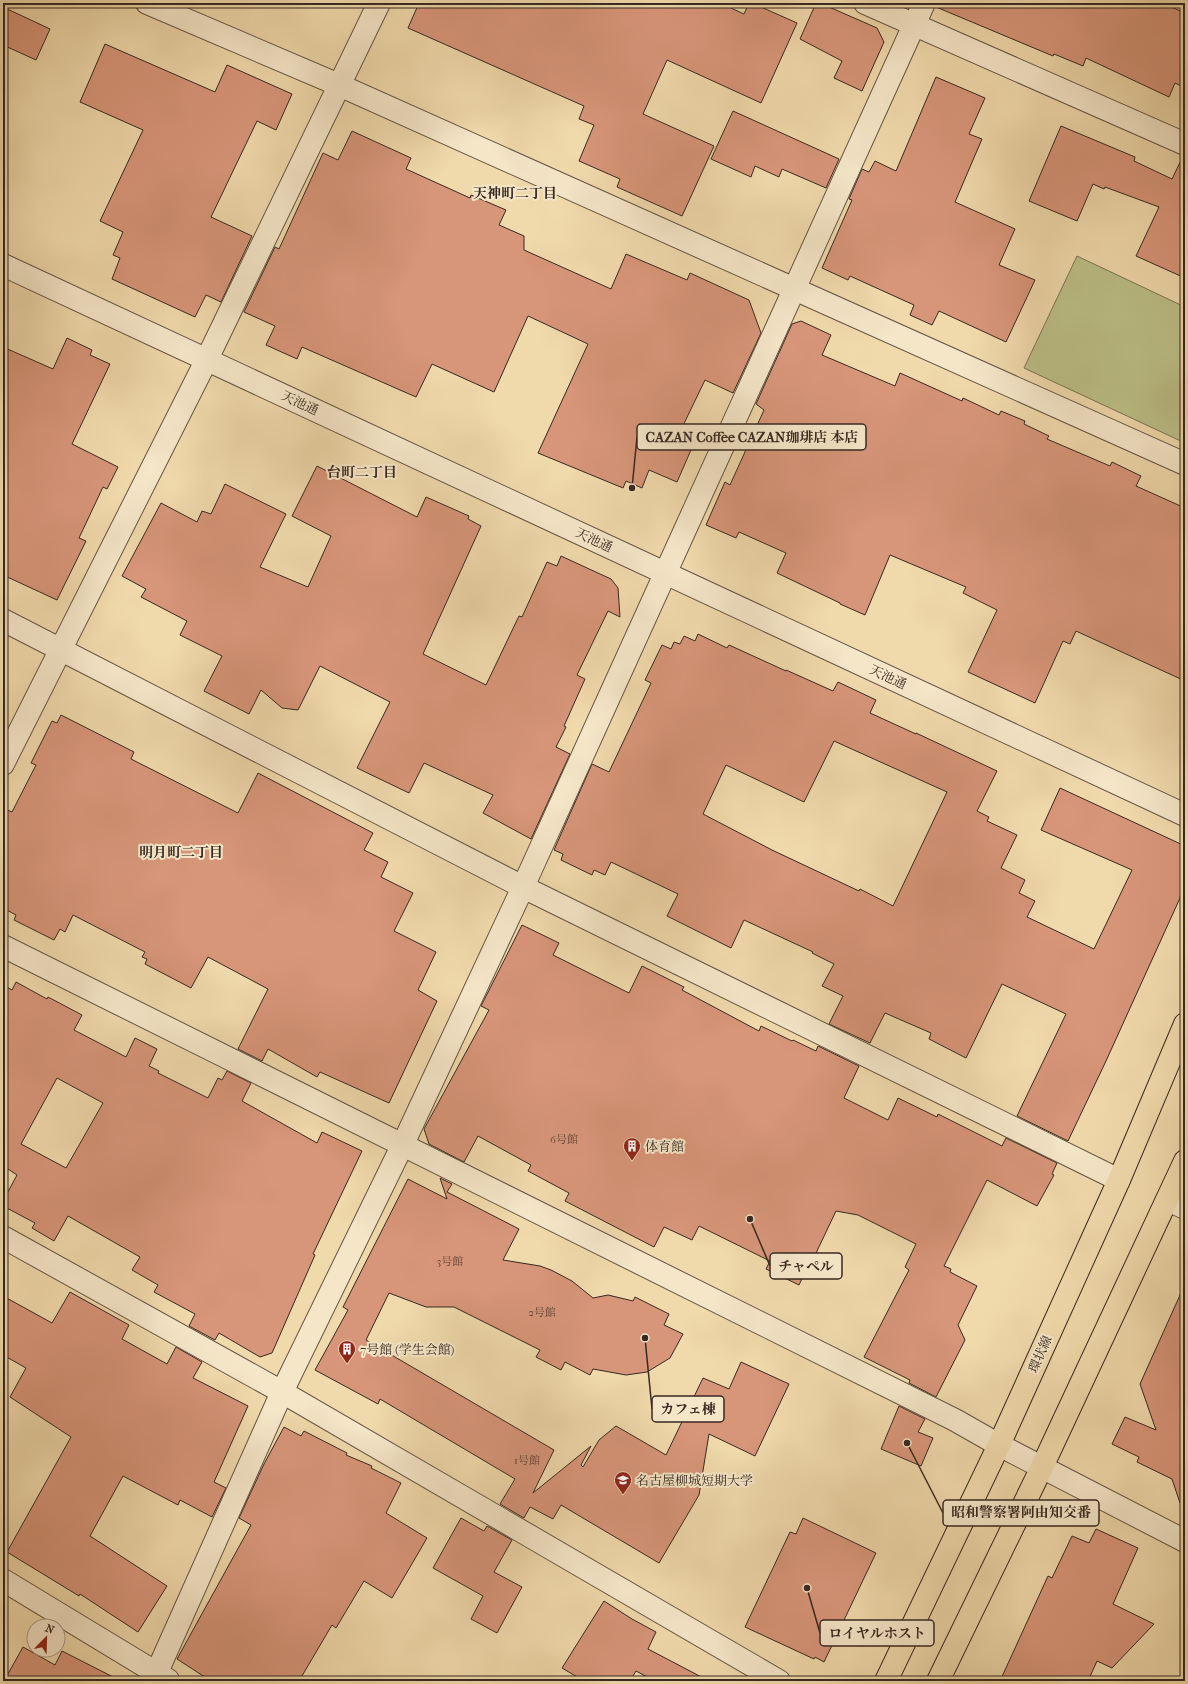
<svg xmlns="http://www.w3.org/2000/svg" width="1188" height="1684" font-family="'IM FELL French Canon','Noto Serif JP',serif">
<rect width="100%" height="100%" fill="#f0d9ab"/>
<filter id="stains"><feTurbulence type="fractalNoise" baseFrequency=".005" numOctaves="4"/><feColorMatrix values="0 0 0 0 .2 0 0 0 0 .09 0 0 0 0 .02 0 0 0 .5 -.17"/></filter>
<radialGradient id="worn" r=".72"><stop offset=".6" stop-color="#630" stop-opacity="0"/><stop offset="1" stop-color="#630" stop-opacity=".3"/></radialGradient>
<path fill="#bcbf87" stroke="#7a7454" d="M1077,256l108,51v136l-161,-75z"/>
<path fill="#d79579" stroke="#372921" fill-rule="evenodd" d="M419,3h301l24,11 5,-11h3l45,20 -36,80 -94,-43 -24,54 71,32 -32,70 -65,-29 3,-8 -41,-18 15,-36 -15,-6 5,-13 -176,-78z
M816,3h4l57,25 7,14 -22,49 -28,-13 8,-17 -42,-22z
M936,3h226l23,10v75l-10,-5 -6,14 -83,-39 -3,8 -29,-12 -1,2 -117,-49z
M3,7l47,22 -14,31 -33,-15z
M105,44l110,48 12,-27 65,29 -16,36 -19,-9 -46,96 41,19 -31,66 -15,-7 -11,22 -83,-38 8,-21 -7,-3 10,-23 -23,-11 43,-91 -63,-28z
M936,77l49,21 -16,36 13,5 -27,63 60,27 -16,36 36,15 -29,62 -67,-31 -7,14 -22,-10 4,-10 -64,-29 -2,4 -26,-12 30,-68 -3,-1 13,-30 7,3 6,-11 21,10z
M733,111l106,48 -13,29 -44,-19 -3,8 -24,-11 -4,11 -40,-18z
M1061,126l74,31 -1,4 38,18 11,-23h2v122l-49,-22 23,-49 -54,-20 -1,2 -11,-5 -16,37 -48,-20z
M352,131l59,27 -5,11 64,29 1,-3 35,15 -7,15 25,11v14l87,39 15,-35 61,26 3,-7 59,27 12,33 -28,60 -28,-13 -27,56 16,7 -17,39 -28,-12 -7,18 -16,-7 -3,7 -85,-35 50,-109 -60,-28 -34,76 -62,-28 -16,33 -114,-50 -5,12 -31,-14 9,-19 -31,-14 31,-65 4,2 44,-96 15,7z
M801,321l30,14 -9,20 73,31 5,-13 62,28 1,-3 36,17 2,-4 24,10 -1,3 25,12 -2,3 63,27 2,-4 29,14 -5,10 49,22v173l-109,-50 -6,13 -7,-3 -28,62 -67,-31 29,-62 -34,-17 3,-6 -76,-32 -25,60 -25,-11v-1l-63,-30 9,-20 -47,-21 -3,6 -30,-13 19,-43 5,3 34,-75 -8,-6 36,-80z
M67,338l25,12 -2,5 20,9 -38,80 46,23 -11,22 -4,-2 -24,51 7,3 -29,59 -54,-25v-228l50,22z
M317,466l100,51 9,-20 43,19 -1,3 13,7 -58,128 63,31 33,-69 3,1 25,-55 10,4 4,-10 50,23 7,9 2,29 -12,-6 -31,64 8,4 -21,47 2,1 -10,20 14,7 -39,85 -48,-26 10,-18 -69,-32 -15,30 -52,-25 33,-66 -70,-36 -22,44 -16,-2 -21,-18 -12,24 -45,-23 18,-35 -42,-21 7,-14 -46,-24 5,-8 -24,-13 39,-73 36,19 5,-11 9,3 14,-30 61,30 -26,53 48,20 23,-51 -39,-20z
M698,634l29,14 2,-3 57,26v-1l47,21 5,-9 38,18 -6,13 46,21v-1l81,38 -20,40 12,6 -2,4 30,14 -16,33 24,12 -6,13 16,8 -8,16 67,32 38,-79 -91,-40 19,-42 125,58v41l-79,174 -38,80 -51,-25 49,-102 -64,-30 -36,74 -37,-19 2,-6 -46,-20 -15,30 -41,-19 14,-28 -21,-10 12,-22 -22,-11 1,-1 -69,-32 -13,28 -64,-32 11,-22 -67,-32 -6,13 -11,-5 -2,5 -31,-15 2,-6 -9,-4 38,-86 17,8 42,-89 -6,-3 17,-35 9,4 3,-7 6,2 4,-8 11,5zM834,741l113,51 -54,114 -33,-17 -1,2 -87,-41 -69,-36 23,-49 78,37z
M61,715l73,37 -3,7 107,54 20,-40 115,60 -9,17 24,12 -7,15 32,16 -19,38 42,21 -18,38 19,11 -48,102 -69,-31 -3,5 -49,-28 -6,12 -24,-12 30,-60 -60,-32 -17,31 -46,-24 2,-5 -5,-2 3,-5 -72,-37 -8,17 -5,-3 -6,11 -40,-20 2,-5 -13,-7v-100l9,4 24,-47 -5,-2 21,-42 5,2z
M522,925l37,18 -6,12 76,38 13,-27 42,21 -2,3 77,41 2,-5 31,15 1,-1 23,11 2,-5 41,20 -15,32 44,22 10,-22 39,19 1,-3 64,32 4,-8 51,25 -5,11 2,1 -17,31 -50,-26 -43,86 7,3 -1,3 27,14 -19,39 7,15 -29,57 -27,-14 1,-3 -46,-23 45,-87 -4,-3 11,-23 -58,-29 -22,-4 -28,59h-2l-7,15 -33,-16 4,-8 -71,-35 -7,14 -28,-13 -10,20 -89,-46 4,-8 -41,-22 3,-6 -53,-29 -14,26 -35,-18 -5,-15 65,-119 -8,-4z
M16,982l31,17 1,-2 34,18 -8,15 52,27 9,-19 22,11 -8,17 10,5 -1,2 50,25 10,-20 4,2 5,-9 24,12 -9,18 75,42 5,-11 40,19 -49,103 2,1 -43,98 -12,4 -41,-24 -4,7 -26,-14 6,-12 -41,-22 4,-7 -26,-15 8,-13 -72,-41 -14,25 -22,-13 3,-5 -32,-17v-5l14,-26 -9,-6 -5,9v-193l9,5zM57,1078l46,25 -37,65 -45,-24z
M440,1178l12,6 -5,8 72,37 -16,31 37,6 11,4 21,11 21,17 15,-3 25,6 2,-4 34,17 -5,11 19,9 -13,24 -23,14 -21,3 -33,-6 -3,6 -25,-13 -4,8 -25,-13 4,-7 -86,-43h-28l-37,-14 -23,47 188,110 -21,43 58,-47 -10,19 2,2 16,-27 17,-14 50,29 37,-77 26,11 12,-27 48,22 -34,72 -46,-22 -10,61 -40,68 -98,-58 -8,14 -23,-12 -6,11 -24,-14 15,-25 -135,-80 -2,5 -63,-34 33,-60 -5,-3 65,-128 39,20z
M1185,1284v219h-5l-8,-24 -35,-17 2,-5 -27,-13 13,-27 31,13 -16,-46z
M70,1292l59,33 -7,14 45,25 9,-17 26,15 -9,16 55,28 -34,76 12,6 -14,29 -32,-17 -2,5 -55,-29 -33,60 77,50 -29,46 -58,-38 -1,2 -72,-44 64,-115 -61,-40 16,-29 -23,-13v-59l49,27z
M899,1406l26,13 -7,13 15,6 -12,28 -40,-17z
M284,1427l17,9 3,-5 43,22 -1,2 26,11 -1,2 30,15 -15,30 41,25 -35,60 -28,-17 -28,47 -4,-3 -33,56h-88l-34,-22 74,-134 -12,-7 25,-54z
M461,1518l23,13 3,-5 25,14 -18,32 28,15 -25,46 -26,-14 12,-23 -50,-28z
M803,1518l73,35 -52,109 -9,-5 -1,2 -69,-32 45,-95 6,2z
M1096,1529l42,19 -25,56 41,20 -42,44 -15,-7 -9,20h-88l48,-105 4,2 20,-42 17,7z
M604,1601l28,18 24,13 -8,17 61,32h-54l-19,-10 -6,10h-46l-22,-13z
M23,1647l32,18 7,-14 59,30h-117z"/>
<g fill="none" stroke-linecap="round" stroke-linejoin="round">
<g stroke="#655544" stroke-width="24">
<path id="minor" d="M147,3l192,82 846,379
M865,3l320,141
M3,265l1182,550
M3,620l520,267 596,293
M3,764l204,-405 172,-356
M3,946l952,474 44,25 186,96
M1168,1200l17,8
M3,1237l279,155 497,289
M3,1580l165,100
M153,1681l129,-289 121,-248 120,-257 401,-884"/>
</g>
<g stroke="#372921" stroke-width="24">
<path id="major" d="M886,1681l113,-236 120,-265 66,-156
M938,1681l104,-214 143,-306"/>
</g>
<use href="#minor" stroke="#f5e6c8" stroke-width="22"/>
<use href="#major" stroke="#f0d9ab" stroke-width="22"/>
</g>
<defs>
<g id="building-pin" transform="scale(0.9)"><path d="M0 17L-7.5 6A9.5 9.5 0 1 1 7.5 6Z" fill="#8f2418" stroke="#f5e6c8"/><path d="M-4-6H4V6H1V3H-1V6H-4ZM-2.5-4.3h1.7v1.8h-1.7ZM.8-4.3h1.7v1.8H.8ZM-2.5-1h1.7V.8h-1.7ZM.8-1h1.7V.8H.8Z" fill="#fff"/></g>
<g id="university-pin" transform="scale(0.9)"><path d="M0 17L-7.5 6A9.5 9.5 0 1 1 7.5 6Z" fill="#8f2418" stroke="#f5e6c8"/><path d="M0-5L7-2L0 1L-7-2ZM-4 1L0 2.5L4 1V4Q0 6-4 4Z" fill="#fff"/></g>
</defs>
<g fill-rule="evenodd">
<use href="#building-pin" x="632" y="1146"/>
<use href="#building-pin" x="347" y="1349"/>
<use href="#university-pin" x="623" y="1480"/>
</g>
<g text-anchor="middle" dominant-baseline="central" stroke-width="4" stroke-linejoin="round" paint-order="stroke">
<g font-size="11" fill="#5f4437">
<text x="564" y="1139">6号館</text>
<text x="450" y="1261">3号館</text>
<text x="542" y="1312">2号館</text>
<text x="527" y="1460">1号館</text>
</g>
<g font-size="13" fill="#372921" stroke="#f5e6c8">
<text transform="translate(300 403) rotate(25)">天池通</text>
<text transform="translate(594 540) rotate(25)">天池通</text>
<text transform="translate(888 677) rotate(25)">天池通</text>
<text transform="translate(1040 1354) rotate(-66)">環状線</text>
</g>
<g font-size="13" fill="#372921" stroke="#f5e6c8" text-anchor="start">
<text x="645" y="1146">体育館</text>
<text x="360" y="1349">7号館 (学生会館)</text>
<text x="636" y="1480">名古屋柳城短期大学</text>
</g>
<g font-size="14" font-weight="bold" fill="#372921" stroke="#f5e6c8">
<text x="515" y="193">天神町二丁目</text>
<text x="362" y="472">台町二丁目</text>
<text x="181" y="852">明月町二丁目</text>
</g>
</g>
<path fill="none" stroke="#372921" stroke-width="1.5" d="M632 488L637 437M750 1219L770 1266M645 1338L652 1409M907 1443L943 1513M807 1588L820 1633"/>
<g fill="#372921" stroke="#f5e6c8" stroke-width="1.5">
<circle cx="632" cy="488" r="4"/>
<circle cx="750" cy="1219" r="4"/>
<circle cx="645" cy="1338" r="4"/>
<circle cx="907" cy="1443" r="4"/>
<circle cx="807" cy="1588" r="4"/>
</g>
<g fill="#f5e6c8" stroke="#372921" stroke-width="1.5">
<rect x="637" y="424" width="229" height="26" rx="4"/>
<rect x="770" y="1253" width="72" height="26" rx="4"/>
<rect x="652" y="1396" width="72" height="26" rx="4"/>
<rect x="943" y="1500" width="156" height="26" rx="4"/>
<rect x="820" y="1620" width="114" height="26" rx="4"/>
</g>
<g font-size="14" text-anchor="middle" font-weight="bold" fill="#372921">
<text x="752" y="442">CAZAN Coffee CAZAN珈琲店 本店</text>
<text x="806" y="1271">チャペル</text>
<text x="688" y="1414">カフェ棟</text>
<text x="1021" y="1517">昭和警察署阿由知交番</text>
<text x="877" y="1638">ロイヤルホスト</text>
</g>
<rect width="1188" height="1684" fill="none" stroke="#f0d9ab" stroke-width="16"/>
<rect x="4" y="4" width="1180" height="1676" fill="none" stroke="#372921" stroke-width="2"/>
<rect x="8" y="8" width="1172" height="1668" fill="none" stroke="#372921"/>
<g transform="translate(46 1638) rotate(23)"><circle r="19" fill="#f5e6c8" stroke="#a99a85"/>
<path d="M0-3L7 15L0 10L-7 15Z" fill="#8f2418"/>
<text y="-6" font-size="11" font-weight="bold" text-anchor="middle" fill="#372921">N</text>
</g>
<rect width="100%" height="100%" filter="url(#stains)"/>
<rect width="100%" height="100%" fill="url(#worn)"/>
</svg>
